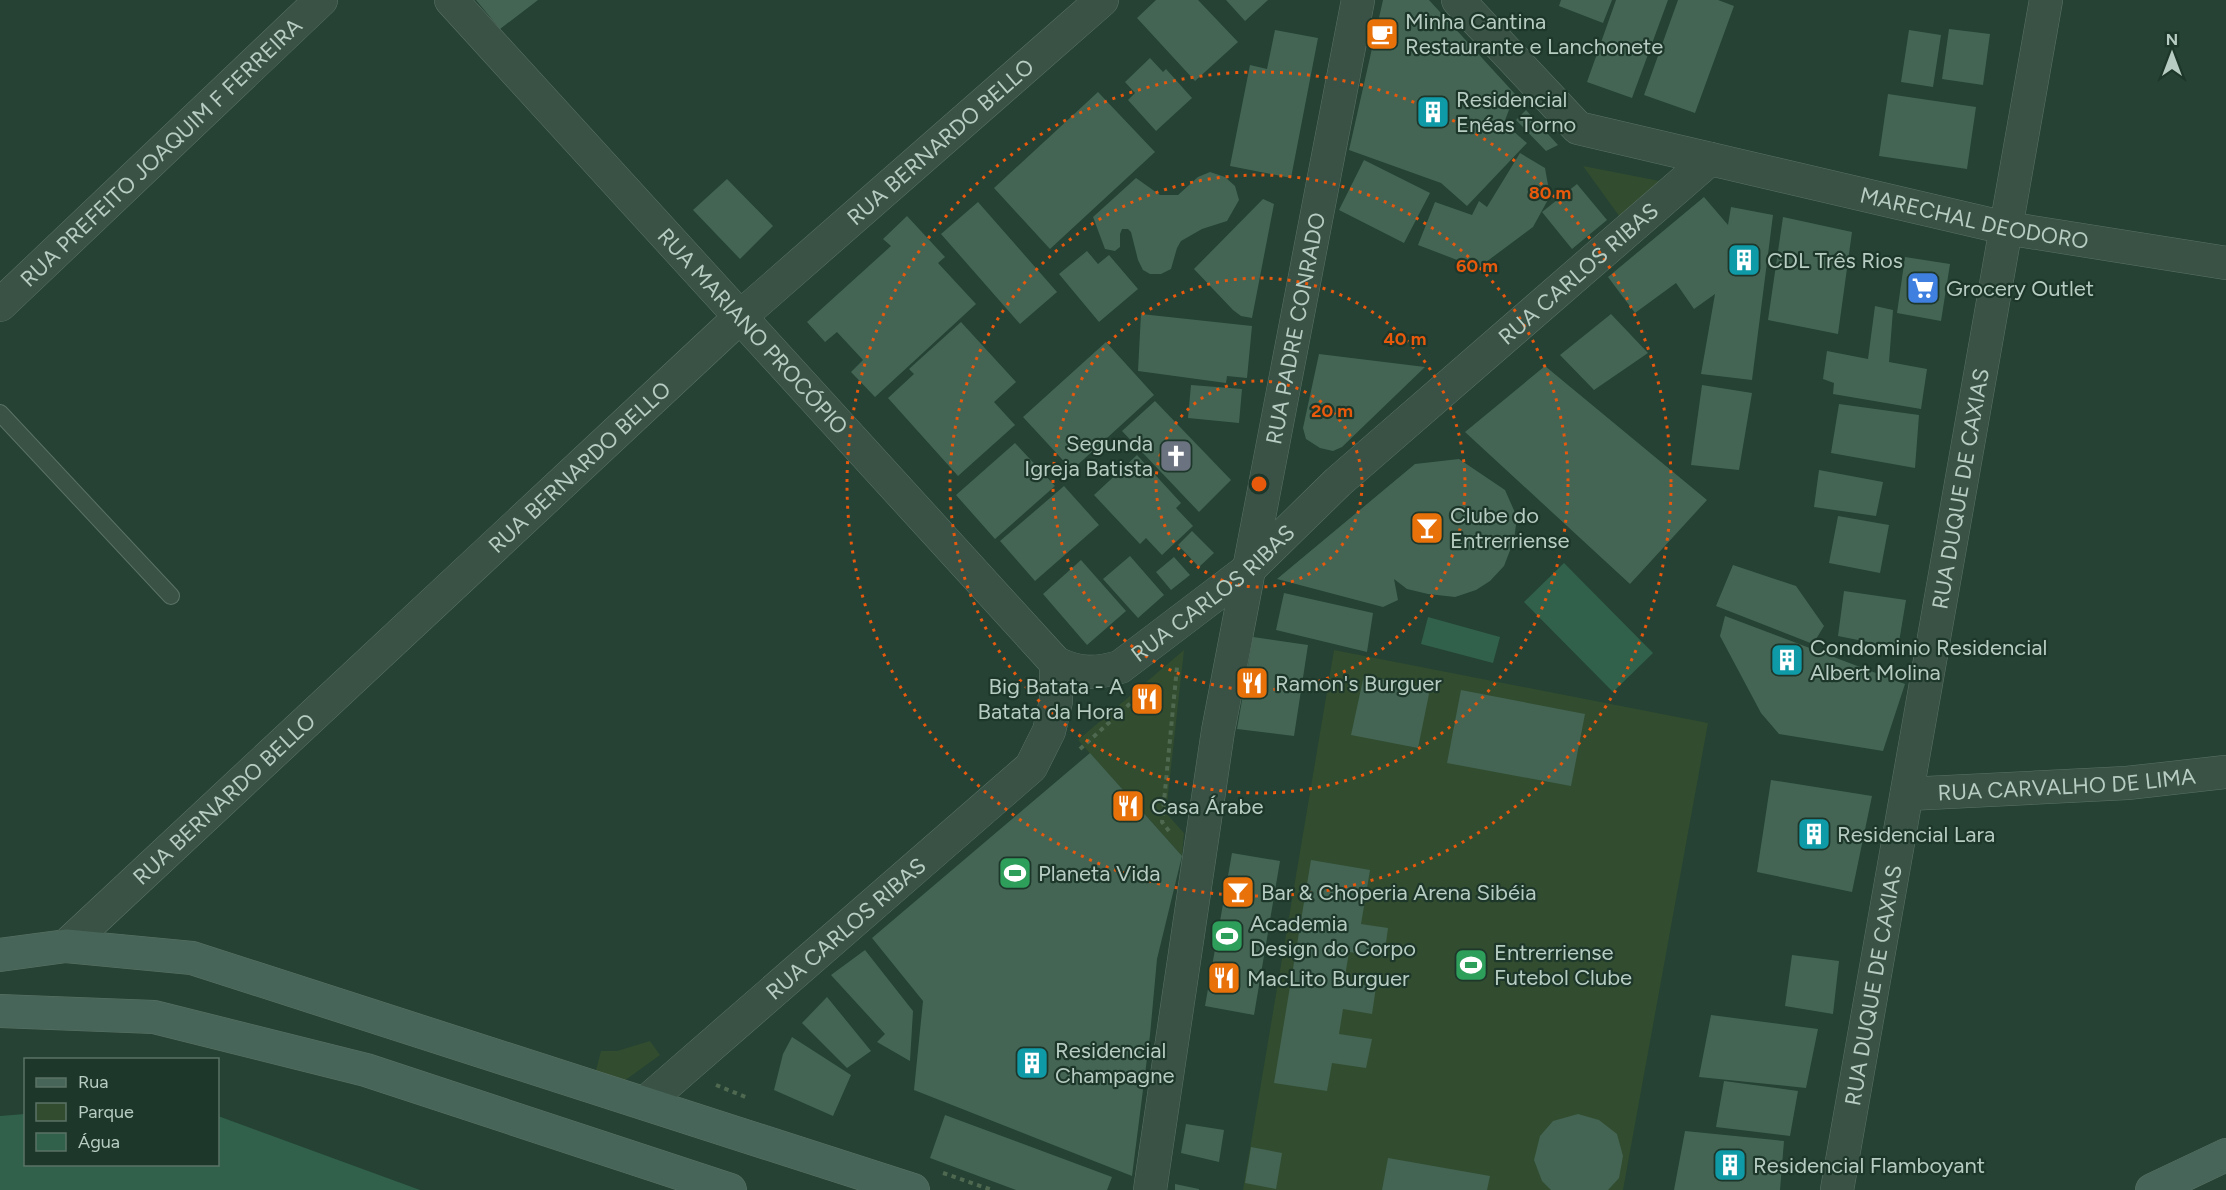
<svg xmlns="http://www.w3.org/2000/svg" width="2226" height="1190" font-family="Figtree,sans-serif">
<rect width="100%" height="100%" fill="#254234"/>
<path fill="#324c2f" d="M1583,166l82,16 -43,38z
M1184,650l-18,163 18,20 -2,23 -104,-116z
M1334,650l374,73 -85,467h-380z
M650,1041l10,14 -40,29 -25,-10 6,-23h16z"/>
<path fill="#31614a" d="M1564,563l89,90 -40,39 -89,-90z
M1428,617l72,20 -7,26 -72,-19z
M25,1114l1,50h192v-48l202,74h-420v-74z"/>
<path fill="#446554" d="M476,0h62l-38,29z
M1156,0h42l40,42 -43,39 -58,-63z
M1226,0h42l-23,21z
M1383,0h46l86,94 -11,29 23,20 -60,63 -26,-23 -92,-33z
M1561,0h51l-9,23 -44,-17z
M1616,0h52l-36,98 -45,-16z
M1678,0h40l16,6 -39,107 -51,-18z
M1949,29l41,5 -7,51 -41,-6z
M1275,30l43,8 -27,140 -61,-12 20,-101 17,4z
M1909,30l32,5 -8,52 -32,-5z
M1150,58l13,14 3,-3 26,29 -36,33 -28,-31 7,-7 -10,-11z
M1098,92l57,60 -105,97 -56,-61z
M1888,94l88,13 -9,62 -88,-13z
M1526,110l32,35 -12,6 -30,-31z
M1520,153l25,15 5,28 -17,31 -55,41 -60,-23 17,-43 37,13 7,-14 8,6z
M1364,160l66,33 -26,50 -65,-33z
M1210,172l15,5 10,9 4,14 -12,21 -25,8 -21,12 -4,7 -6,21 -10,5h-11l-7,-4 -5,-10 -7,-28 -3,-3h-6l-2,5v13l-5,4 -10,-2 -12,-32 43,-39 24,17h18l20,-18z
M727,179l46,47 -33,33 -47,-49z
M1577,184l30,36 -35,29 -30,-37z
M1704,197l24,28 3,-18 42,8 -21,165 -51,-6 14,-80 -21,15 -18,-26 -41,30 -27,-36z
M1263,199l11,5 -22,114 -11,-2 -8,-6 -39,-41z
M978,202l79,90 -37,32 -79,-90z
M907,216l38,41 -7,6 38,41 -101,93 -24,-25 12,-12 -26,-28 -12,10 -18,-20 84,-76 -8,-7z
M1783,217l69,15 -14,102 -70,-14z
M1087,251l11,13 11,-9 29,34 -39,33 -40,-48z
M1905,257l45,7 -9,57 -44,-8z
M1875,306l18,4 -4,52 38,7 -6,40 -88,-15 1,-11 -11,-4 4,-28 41,8z
M1141,314l111,12 -5,52 -20,-2 -1,7 -88,-12z
M1611,314l37,39 -54,37 -34,-35z
M961,322l55,60 -22,20 21,23 -57,51 -70,-78 26,-24 -5,-5z
M1106,342l48,53 -82,75 -49,-53z
M1319,354l106,13 -83,80 -9,4 -13,-3 -14,-9 -3,-11z
M1545,366l162,134 -77,84 -165,-152z
M1191,385l51,4 -3,34 -51,-5z
M1702,385l50,8 -13,77 -48,-5z
M1155,401l76,79 -32,32 -77,-81z
M1839,404l80,11 -4,53 -84,-15z
M1015,443l40,43 -60,53 -39,-44z
M1137,455l44,48 -5,5 17,18 -31,29 -16,-17 -6,6 -46,-49z
M1459,459l46,31 12,27 -3,23 -10,26 -14,15 -14,9 -21,7 -27,-3 -21,-5 -13,-10 4,21 -15,7 -106,-28 138,-115z
M1819,470l64,12 -7,34 -62,-9z
M1064,486l35,39 -64,56 -35,-40z
M1838,516l51,9 -9,48 -51,-10z
M1192,531l22,22 -15,14 -21,-22z
M1130,556l34,39 -26,23 -35,-39z
M1174,557l16,18 -19,15 -15,-18z
M1081,560l45,51 -39,34 -44,-51z
M1733,565l63,21 28,40 -11,18 -97,-38z
M1844,591l62,9 -8,48 -60,-12z
M1284,593l89,20 -6,39 -91,-22z
M1725,616l180,68 -22,67 -104,-17 -18,-21 -41,-77z
M1253,637l55,8 -14,91 -57,-7z
M1364,675l66,14 -12,59 -67,-13z
M1461,690l124,24 -14,72 -124,-23z
M1090,753l92,103 -25,103 -7,76 -18,141 -218,-86 9,-89 -51,-63z
M1771,780l101,16 -20,96 -95,-20z
M1232,853l48,8 -26,154 -49,-9z
M1311,860l59,10 -9,54 27,4 -4,29 -35,-5 -5,30 32,5 -4,27 -29,-5 -4,25 33,5 -6,29 -34,-5 -5,28 -53,-8z
M865,950l48,61 -3,50 -33,-19 8,-8 -54,-59z
M1792,955l47,6 -6,53 -48,-8z
M827,997l44,54 -24,17 -45,-45z
M1711,1015l107,14 -12,59 -107,-11z
M792,1037l59,38 -18,41 -59,-26 9,-36z
M1724,1081l74,10 -8,45 -74,-9z
M1578,1114l21,6 18,14 6,22 -4,22 -11,12h-57l-9,-9 -8,-21 6,-24 13,-15z
M945,1115l167,62 -5,13h-91l-86,-32z
M1186,1124l38,6 -5,32 -38,-9z
M1685,1131l99,10 -4,49h-106z
M1251,1147l31,6 -6,36 -31,-6z
M1388,1158l102,18 -3,14h-105z
M1175,1184l24,5v1h-24z"/>
<g fill="none" stroke-linecap="round" stroke-linejoin="round">
<g stroke="#5b7267" stroke-width="18">
<path id="service" d="M0,413l171,183"/>
</g>
<g stroke="#5b7267" stroke-width="34">
<g id="minor">
<path id="s1" d="M451,0l605,663c23,11 39,11 64,4l129,-98 89,-87 372,-323"/>
<path id="s2" d="M1458,0l120,128 428,100 220,35"/>
<path id="s3" d="M1907,794l220,-11 99,-11"/>
<path id="s4" d="M66,946l674,-629 362,-317"/>
<path id="s5" d="M645,1103l386,-336 18,-36 7,-30v-38"/>
<path id="s6" d="M1150,1190l68,-459 140,-731"/>
<path id="s7" d="M1837,1190l209,-1190"/>
</g>
</g>
<g stroke="#5b7267" stroke-width="34">
<g id="tertiary">
<path id="s8" d="M0,305l321,-305"/>
</g>
</g>
<g stroke="#5b7267" stroke-width="34">
<path id="secondary" d="M0,955l66,-9 126,12 721,232
M0,1011l154,6 212,53 364,120
M2152,1190l74,-35"/>
</g>
<path stroke="#4f6950" stroke-width="4" stroke-dasharray="4.5 4.5" stroke-linecap="butt" d="M1080,749l54,-49
M1169,831l-7,-9 15,-155
M716,1085l32,13
M943,1173l49,17"/>
<use href="#service" stroke="#3a5246" stroke-width="16"/>
<use href="#minor" stroke="#3a5246" stroke-width="33"/>
<use href="#tertiary" stroke="#3a5246" stroke-width="33"/>
<use href="#secondary" stroke="#476558" stroke-width="33"/>
</g>
<g fill="none" stroke="#e8590c" stroke-width="3" stroke-dasharray="3 6">
<circle cx="1259" cy="484" r="103"/>
<circle cx="1259" cy="484" r="206"/>
<circle cx="1259" cy="484" r="309"/>
<circle cx="1259" cy="484" r="412"/>
</g>
<defs>
<g id="cafe-square" transform="scale(1.725)"><rect x="-9" y="-9" width="18" height="18" rx="4" fill="#e8710a" stroke="#1e372b"/><path d="M-5.5-4.5H6V0H3Q3 3.5 0 3.5H-2.5Q-5.5 3.5-5.5 0ZM3-3.2v2h1.7v-2ZM-6 4.5H4V6H-6Z" fill="#fff"/></g>
<g id="building-square" transform="scale(1.725)"><rect x="-9" y="-9" width="18" height="18" rx="4" fill="#0f9aa8" stroke="#1e372b"/><path d="M-4-6H4V6H1V3H-1V6H-4ZM-2.5-4.3h1.7v1.8h-1.7ZM.8-4.3h1.7v1.8H.8ZM-2.5-1h1.7V.8h-1.7ZM.8-1h1.7V.8H.8Z" fill="#fff"/></g>
<g id="supermarket-square" transform="scale(1.725)"><rect x="-9" y="-9" width="18" height="18" rx="4" fill="#3f7fe0" stroke="#1e372b"/><path d="M-6-5.5h2.5l.6 2H6L4.5 2H-2.5L-4.4-4H-6ZM-1.5 3.2a1.3 1.3 0 1 0 .1 0ZM3 3.2a1.3 1.3 0 1 0 .1 0Z" fill="#fff"/></g>
<g id="church-square" transform="scale(1.725)"><rect x="-9" y="-9" width="18" height="18" rx="4" fill="#6b7280" stroke="#1e372b"/><path d="M-1.2-6h2.4v3.5h3.3v2.4h-3.3V6h-2.4V-.1h-3.3v-2.4h3.3Z" fill="#fff"/></g>
<g id="bar-square" transform="scale(1.725)"><rect x="-9" y="-9" width="18" height="18" rx="4" fill="#e8710a" stroke="#1e372b"/><path d="M-6-5H6L.8 .8V4.5H3.5V6h-7V4.5H-.8V.8Z" fill="#fff"/></g>
<g id="restaurant-square" transform="scale(1.725)"><rect x="-9" y="-9" width="18" height="18" rx="4" fill="#e8710a" stroke="#1e372b"/><path d="M-5-6h1v4h1v-4h1v4h1v-4h1v5L-1.5 .5V6h-2V.5L-5-1ZM5-6V6H3V1.5H1.5Q1.5-4 5-6Z" fill="#fff"/></g>
<g id="stadium-square" transform="scale(1.725)"><rect x="-9" y="-9" width="18" height="18" rx="4" fill="#2e9e5b" stroke="#1e372b"/><path d="M0-5a6.5 5 0 1 0 0 10a6.5 5 0 1 0 0-10ZM-3.5-1.8h7v3.6h-7Z" fill="#fff"/></g>
</defs>
<g fill-rule="evenodd">
<use href="#cafe-square" x="1382" y="34"/>
<use href="#building-square" x="1433" y="112"/>
<use href="#building-square" x="1744" y="260"/>
<use href="#supermarket-square" x="1923" y="288"/>
<use href="#church-square" x="1176" y="456"/>
<use href="#bar-square" x="1427" y="528"/>
<use href="#building-square" x="1787" y="660"/>
<use href="#restaurant-square" x="1252" y="683"/>
<use href="#restaurant-square" x="1147" y="699"/>
<use href="#restaurant-square" x="1128" y="806"/>
<use href="#building-square" x="1814" y="834"/>
<use href="#stadium-square" x="1015" y="873"/>
<use href="#bar-square" x="1238" y="892"/>
<use href="#stadium-square" x="1227" y="936"/>
<use href="#stadium-square" x="1471" y="965"/>
<use href="#restaurant-square" x="1224" y="978"/>
<use href="#building-square" x="1032" y="1063"/>
<use href="#building-square" x="1730" y="1165"/>
</g>
<g text-anchor="middle" dominant-baseline="central" stroke-width="4.5" stroke-linejoin="round" paint-order="stroke">
<g font-size="22" fill="#b7ccc2" stroke="#1e372b" text-anchor="start">
<text x="1405" y="21">Minha Cantina<tspan x="1405" dy="25">Restaurante e Lanchonete</tspan></text>
<text x="1456" y="99">Residencial<tspan x="1456" dy="25">Enéas Torno</tspan></text>
<text x="1767" y="260">CDL Três Rios</text>
<text x="1946" y="288">Grocery Outlet</text>
<text x="1153" y="443" text-anchor="end">Segunda<tspan x="1153" dy="25">Igreja Batista</tspan></text>
<text x="1450" y="515">Clube do<tspan x="1450" dy="25">Entrerriense</tspan></text>
<text x="1810" y="647">Condominio Residencial<tspan x="1810" dy="25">Albert Molina</tspan></text>
<text x="1275" y="683">Ramon's Burguer</text>
<text x="1124" y="686" text-anchor="end">Big Batata - A<tspan x="1124" dy="25">Batata da Hora</tspan></text>
<text x="1151" y="806">Casa Árabe</text>
<text x="1837" y="834">Residencial Lara</text>
<text x="1038" y="873">Planeta Vida</text>
<text x="1261" y="892">Bar &amp; Choperia Arena Sibéia</text>
<text x="1250" y="923">Academia<tspan x="1250" dy="25">Design do Corpo</tspan></text>
<text x="1494" y="952">Entrerriense<tspan x="1494" dy="25">Futebol Clube</tspan></text>
<text x="1247" y="978">MacLito Burguer</text>
<text x="1055" y="1050">Residencial<tspan x="1055" dy="25">Champagne</tspan></text>
<text x="1753" y="1165">Residencial Flamboyant</text>
</g>
<g font-size="22" fill="#b7ccc2" stroke="#1e372b">
<text stroke="none"><textPath href="#s4" startOffset="1188">RUA BERNARDO BELLO</textPath></text>
<text stroke="none"><textPath href="#s8" startOffset="222">RUA PREFEITO JOAQUIM F FERREIRA</textPath></text>
<text stroke="none"><textPath href="#s2" startOffset="582">MARECHAL DEODORO</textPath></text>
<text stroke="none"><textPath href="#s1" startOffset="1568">RUA CARLOS RIBAS</textPath></text>
<text stroke="none"><textPath href="#s6" startOffset="874">RUA PADRE CONRADO</textPath></text>
<text stroke="none"><textPath href="#s1" startOffset="448">RUA MARIANO PROCÓPIO</textPath></text>
<text stroke="none"><textPath href="#s4" startOffset="702">RUA BERNARDO BELLO</textPath></text>
<text stroke="none"><textPath href="#s7" startOffset="712">RUA DUQUE DE CAXIAS</textPath></text>
<text stroke="none"><textPath href="#s1" startOffset="1082">RUA CARLOS RIBAS</textPath></text>
<text stroke="none"><textPath href="#s3" startOffset="160">RUA CARVALHO DE LIMA</textPath></text>
<text stroke="none"><textPath href="#s4" startOffset="216">RUA BERNARDO BELLO</textPath></text>
<text stroke="none"><textPath href="#s5" startOffset="266">RUA CARLOS RIBAS</textPath></text>
<text stroke="none"><textPath href="#s7" startOffset="208">RUA DUQUE DE CAXIAS</textPath></text>
</g>
</g>
<circle cx="1259" cy="484" r="9" fill="#e8590c" stroke="#1e372b" stroke-width="3"/>
<g font-size="18" text-anchor="middle" font-weight="bold" fill="#e8590c" stroke="#1e372b" stroke-width="4.5" stroke-linejoin="round" paint-order="stroke">
<text x="1550" y="199">80 m</text>
<text x="1477" y="272">60 m</text>
<text x="1405" y="345">40 m</text>
<text x="1332" y="417">20 m</text>
</g>
<rect x="24" y="1058" width="195" height="108" fill="#1e372b" stroke="#5b7367" stroke-width="1.5"/>
<rect x="36" y="1078" width="30" height="9" fill="#476558" stroke="#5b7367" stroke-width="1.5"/>
<text x="78" y="1088" font-size="18" fill="#b7ccc2">Rua</text>
<rect x="36" y="1103" width="30" height="18" fill="#324c2f" stroke="#5b7367" stroke-width="1.5"/>
<text x="78" y="1118" font-size="18" fill="#b7ccc2">Parque</text>
<rect x="36" y="1133" width="30" height="18" fill="#31614a" stroke="#5b7367" stroke-width="1.5"/>
<text x="78" y="1148" font-size="18" fill="#b7ccc2">Água</text>
<g transform="translate(2172 54)" stroke="#1e372b" stroke-width="4.5" paint-order="stroke">
<path d="M0-4.5L10 22L0 15L-10 22Z" fill="#b7ccc2"/>
<text y="-9" font-size="16" font-weight="bold" text-anchor="middle" fill="#b7ccc2">N</text>
</g>
</svg>
